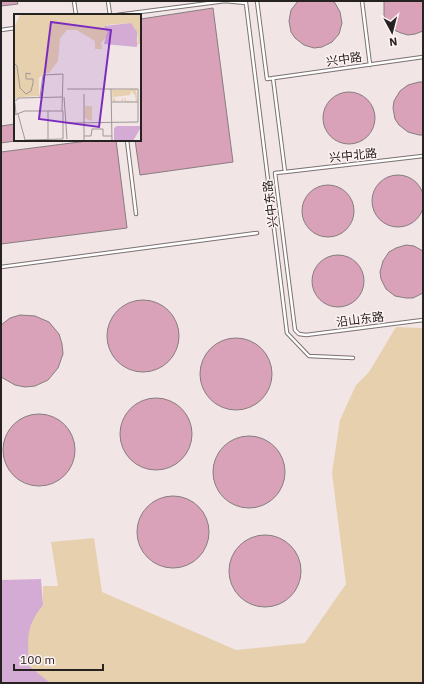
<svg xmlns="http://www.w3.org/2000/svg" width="424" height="684" font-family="'IBM Plex Sans','Noto Sans SC',sans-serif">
<rect width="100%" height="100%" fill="#f1e5e5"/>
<path fill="#e7d0ae" d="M396,327l27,1v355h-376l-18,-17 -2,-30 6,-19 10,-12v-19h15l-7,-44 43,-4 8,54 134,58 69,-7 41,-59 -14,-111 8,-53 16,-35 13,-13z"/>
<path fill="#d3abd4" d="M41,579l2,26c-18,22 -15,34 -14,61l21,17h-49v-103z"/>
<path fill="#daa2b8" stroke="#867d80" d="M1,1h16l1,3 -17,2z
M298,1h34l3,2 5,9 2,11 -3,11 -7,8 -10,5 -8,1 -10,-3 -9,-7 -4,-6 -2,-11 2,-11z
M384,1h39v30l-8,3 -7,1 -7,-2 -7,-3 -5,-5 -5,-10z
M213,8l20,154 -93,13 -5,-35h5l1,-121z
M419,82h4v53h-4l-11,-3 -9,-7 -4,-6 -2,-11 1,-7 6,-10 8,-6z
M323 118a26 26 0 1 1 52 0a26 26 0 1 1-52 0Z
M15,124v17l-14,2v-17z
M95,140h21l11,88 -126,16v-92z
M372 201a26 26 0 1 1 52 0a26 26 0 1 1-52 0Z
M302 211a26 26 0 1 1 52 0a26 26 0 1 1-52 0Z
M406,245l8,1 9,5v42l-10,5h-7l-11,-2 -9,-7 -5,-10 -1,-7 3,-11 6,-9 7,-4z
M312 281a26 26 0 1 1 52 0a26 26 0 1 1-52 0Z
M107 336a36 36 0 1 1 72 0a36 36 0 1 1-72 0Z
M20,315l15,1 14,6 10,12 3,10 1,10 -5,14 -10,12 -13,6 -10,1 -10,-2 -14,-8v-52l9,-7z
M200 374a36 36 0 1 1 72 0a36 36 0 1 1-72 0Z
M120 434a36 36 0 1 1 72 0a36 36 0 1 1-72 0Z
M3 450a36 36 0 1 1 72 0a36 36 0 1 1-72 0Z
M213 472a36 36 0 1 1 72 0a36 36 0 1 1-72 0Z
M137 532a36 36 0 1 1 72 0a36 36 0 1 1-72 0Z
M229 571a36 36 0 1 1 72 0a36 36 0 1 1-72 0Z"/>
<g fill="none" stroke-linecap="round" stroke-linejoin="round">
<g stroke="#7b7170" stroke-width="4.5">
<path id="service" d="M74,1l2,14
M108,1l2,14
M257,1l10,78 156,-22
M362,1l8,64
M117,15l108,-14 21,2 41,330 22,23 44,2
M1,30l14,-2
M273,78l12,94 -10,1 20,157 4,4 7,1 117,-15
M127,140l9,74
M285,172l138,-16
M1,267l256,-34"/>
</g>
<use href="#service" stroke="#fff" stroke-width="2.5"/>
</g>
<g text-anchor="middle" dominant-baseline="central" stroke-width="3" stroke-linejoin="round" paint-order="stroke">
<g font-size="12" fill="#262222" stroke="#fef3f2">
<text transform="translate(344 59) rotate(-8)">兴中路</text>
<text transform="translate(353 155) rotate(-6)">兴中北路</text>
<text transform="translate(270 204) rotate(-97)">兴中东路</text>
<text transform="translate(360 319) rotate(-7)">沿山东路</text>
</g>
</g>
<g transform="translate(14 14)">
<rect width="127" height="127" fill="#f1e5e5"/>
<path d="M6,0h121v29l-4,2 1,-7 -7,-15 -25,2 1,11 -6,7 1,6h-7v-8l-18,-11h-10l-7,8 -2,23 -9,12h-5l-5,5v18l-19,1 -5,3 -1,-72zM122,75l1,12 -11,1 -2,-1 1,-4 1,4h10l-1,-6 -4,-4 -1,4 -17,2 3,4h5l2,-4v4l-10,1 -1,-12zM71,92h7v15l-7,-3z" fill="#e7d0ae"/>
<path d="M117,9l6,9v15l-33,-3 3,-12 -3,-6zM103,112h23v3l-7,12h-19v-13z" fill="#d3abd4"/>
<path fill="none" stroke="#a09797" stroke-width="1" d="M0,49l3,3 3,22 6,6 5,-3 2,-8v-4h-7v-6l5,1M53,75h71v33l-71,1M97,75l1,52M70,80v47M26,83l3,-22 20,-1 -1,37M50,83l3,42M0,88l5,-4 43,-1M98,88h26M1,89l1,12M34,97v29M4,100l6,22M0,101l11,-4h38v28l-38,1 -1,-4M70,122h7l1,-7h11v7h9"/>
<path fill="#7b2cbf" fill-opacity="0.15" stroke="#7b2cbf" stroke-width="2" d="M37,8l60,8 -12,97 -60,-8z"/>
<rect width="127" height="127" fill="none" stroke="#262222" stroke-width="2"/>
</g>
<rect width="424" height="684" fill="none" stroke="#262222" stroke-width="4"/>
<g transform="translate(392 32) rotate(173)" stroke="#fef3f2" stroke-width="3" paint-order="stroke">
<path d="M0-3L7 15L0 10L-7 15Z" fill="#262222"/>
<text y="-6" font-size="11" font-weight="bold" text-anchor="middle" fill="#262222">N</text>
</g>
<path d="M14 664v6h89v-6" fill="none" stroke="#262222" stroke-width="2"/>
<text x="20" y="664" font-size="12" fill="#262222" stroke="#fef3f2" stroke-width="3" paint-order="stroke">100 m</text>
</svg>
